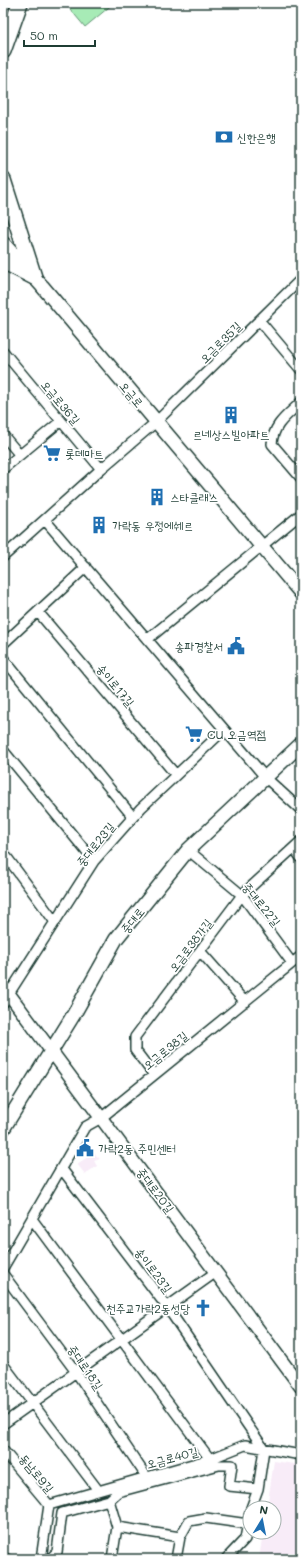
<svg xmlns="http://www.w3.org/2000/svg" width="304" height="1562" font-family="Mali,'Poor Story',sans-serif">
<rect width="100%" height="100%" fill="#fff"/>
<filter id="ink" filterUnits="userSpaceOnUse"><feTurbulence type="fractalNoise" baseFrequency=".025" numOctaves="2"/><feDisplacementMap in="SourceGraphic" scale="8" xChannelSelector="R" yChannelSelector="G"/><feConvolveMatrix kernelMatrix="1 2 1 2 8 2 1 2 1" color-interpolation-filters="sRGB"/></filter>
<g filter="url(#ink)">
<path fill="#f8ecf8" d="M94,1153l6,6 -6,2 3,5 -12,8 -8,-10z
M274,1461l27,4v94h-42l4,-27h11v-24h-7z"/>
<path fill="#a7ebb6" stroke="#639475" d="M65,3h49l-29,24z"/>
<g fill="none" stroke-linecap="round" stroke-linejoin="round">
<g stroke="#1f3d34" stroke-width="12">
<path id="minor" d="M259,320l42,50
M3,351l98,118
M301,402c-13,13 -28,22 -29,42l29,34
M3,435l16,19
M3,469l58,-48
M45,520l220,257 36,33
M3,557l98,-88 55,-47 145,-143
M38,612l138,163
M148,639l153,-125
M3,644l83,-77
M3,658l130,159
M3,750l91,111
M294,848l7,10
M188,850l54,45 50,68
M3,852l52,70
M200,951l45,51
M3,1003l91,-142 47,-53 83,-78
M154,1075l-19,-25v-13l107,-142 59,-54
M61,1168l106,139 97,142 -6,40 -7,19
M32,1219l178,240
M3,1268l82,-141 16,-9 200,-162
M3,1274l73,98 70,104
M3,1364l95,126
M3,1424l213,-152
M3,1450l46,55 -8,54
M49,1505l161,-46 35,-14 56,10
M117,1527l63,10 -4,22
M180,1537l9,-16 17,-3 42,6
M3,1559h4
M50,1559l7,-7 5,-39 47,-13
M112,1559l5,-32 -8,-27 9,-8 101,-27h13l-3,21 29,3
M226,1559l19,-20 5,-28"/>
</g>
<g stroke="#1f3d34" stroke-width="15">
<path id="tertiary" d="M3,986l298,401"/>
</g>
<g stroke="#1f3d34" stroke-width="16">
<path id="secondary" d="M3,243l39,43 259,307
M3,1129l71,-115 42,-75 72,-89 113,-106"/>
</g>
<g stroke="#1f3d34" stroke-width="18">
<path id="primary" d="M3,51l17,-48
M3,180l31,97
M3,261l31,16"/>
</g>
<use href="#minor" stroke="#fff" stroke-width="9"/>
<use href="#tertiary" stroke="#fff" stroke-width="12"/>
<use href="#secondary" stroke="#fff" stroke-width="13"/>
<use href="#primary" stroke="#fff" stroke-width="15"/>
</g>
</g>
<defs>
<g id="bank-bare" transform="scale(1.38)"><path d="M-6-4H6V4H-6ZM0-2.3a2.3 2.3 0 1 0 0 4.6a2.3 2.3 0 1 0 0-4.6Z" fill="#1f6fb2" stroke="#fff" stroke-width="2.5" paint-order="stroke"/></g>
<g id="building-bare" transform="scale(1.38)"><path d="M-4-6H4V6H1V3H-1V6H-4ZM-2.5-4.3h1.7v1.8h-1.7ZM.8-4.3h1.7v1.8H.8ZM-2.5-1h1.7V.8h-1.7ZM.8-1h1.7V.8H.8Z" fill="#1f6fb2" stroke="#fff" stroke-width="2.5" paint-order="stroke"/></g>
<g id="supermarket-bare" transform="scale(1.38)"><path d="M-6-5.5h2.5l.6 2H6L4.5 2H-2.5L-4.4-4H-6ZM-1.5 3.2a1.3 1.3 0 1 0 .1 0ZM3 3.2a1.3 1.3 0 1 0 .1 0Z" fill="#1f6fb2" stroke="#fff" stroke-width="2.5" paint-order="stroke"/></g>
<g id="civic-bare" transform="scale(1.38)"><path d="M-.6-6.5H3V-4.5H.6V-3L4-1V1h2V6H-6V1h2V-1L-.6-3ZM-1.2 2.5V6h2.4V2.5Z" fill="#1f6fb2" stroke="#fff" stroke-width="2.5" paint-order="stroke"/></g>
<g id="church-bare" transform="scale(1.38)"><path d="M-1.2-6h2.4v3.5h3.3v2.4h-3.3V6h-2.4V-.1h-3.3v-2.4h3.3Z" fill="#1f6fb2" stroke="#fff" stroke-width="2.5" paint-order="stroke"/></g>
</defs>
<g fill-rule="evenodd">
<use href="#bank-bare" x="224" y="137"/>
<use href="#building-bare" x="231" y="415"/>
<use href="#supermarket-bare" x="52" y="453"/>
<use href="#building-bare" x="157" y="497"/>
<use href="#building-bare" x="99" y="525"/>
<use href="#civic-bare" x="236" y="646"/>
<use href="#supermarket-bare" x="194" y="734"/>
<use href="#civic-bare" x="85" y="1148"/>
<use href="#church-bare" x="203" y="1308"/>
</g>
<g text-anchor="middle" dominant-baseline="central" stroke-width="3.5" stroke-linejoin="round" paint-order="stroke">
<g font-size="12" fill="#1f3d34" stroke="#fff" text-anchor="start">
<text x="237" y="137">신한은행</text>
<text x="231" y="434" text-anchor="middle">르네상스빌아파트</text>
<text x="65" y="453">롯데마트</text>
<text x="170" y="497">스타클래스</text>
<text x="112" y="525">가락동 우정에쉐르</text>
<text x="223" y="646" text-anchor="end">송파경찰서</text>
<text x="207" y="734">CU 오금역점</text>
<text x="98" y="1148">가락2동 주민센터</text>
<text x="190" y="1308" text-anchor="end">천주교가락2동성당</text>
</g>
<g font-size="12" fill="#1f3d34" stroke="#fff">
<text transform="translate(220 342) rotate(-45)">오금로35길</text>
<text transform="translate(132 394) rotate(50)">오금로</text>
<text transform="translate(61 402) rotate(50)">오금로36길</text>
<text transform="translate(116 685) rotate(50)">송이로17길</text>
<text transform="translate(95 844) rotate(-51)">중대로23길</text>
<text transform="translate(262 904) rotate(51)">중대로22길</text>
<text transform="translate(132 920) rotate(-51)">중대로</text>
<text transform="translate(190 945) rotate(-53)">오금로38가길</text>
<text transform="translate(165 1050) rotate(-39)">오금로38길</text>
<text transform="translate(156 1190) rotate(53)">중대로20길</text>
<text transform="translate(154 1270) rotate(53)">송이로23길</text>
<text transform="translate(86 1367) rotate(55)">중대로18길</text>
<text transform="translate(172 1457) rotate(-15)">오금로40길</text>
<text transform="translate(37 1473) rotate(50)">동남로9길</text>
</g>
</g>
<rect width="304" height="1562" fill="none" stroke="#fff" stroke-width="16"/>
<rect x="8" y="8" width="288" height="1546" fill="none" stroke="#1f3d34" stroke-width="1.5" filter="url(#ink)"/>
<g transform="translate(262 1520) rotate(10)"><circle r="19" fill="#ffffff" stroke="#a5b1ae"/>
<path d="M0-3L7 15L0 10L-7 15Z" fill="#1f6fb2"/>
<text y="-6" font-size="11" font-weight="bold" text-anchor="middle" fill="#1f3d34">N</text>
</g>
<path d="M24 40v6h71v-6" fill="none" stroke="#1f3d34" stroke-width="2"/>
<text x="30" y="40" font-size="12" fill="#1f3d34" stroke="#ffffff" stroke-width="3" paint-order="stroke">50 m</text>
</svg>
